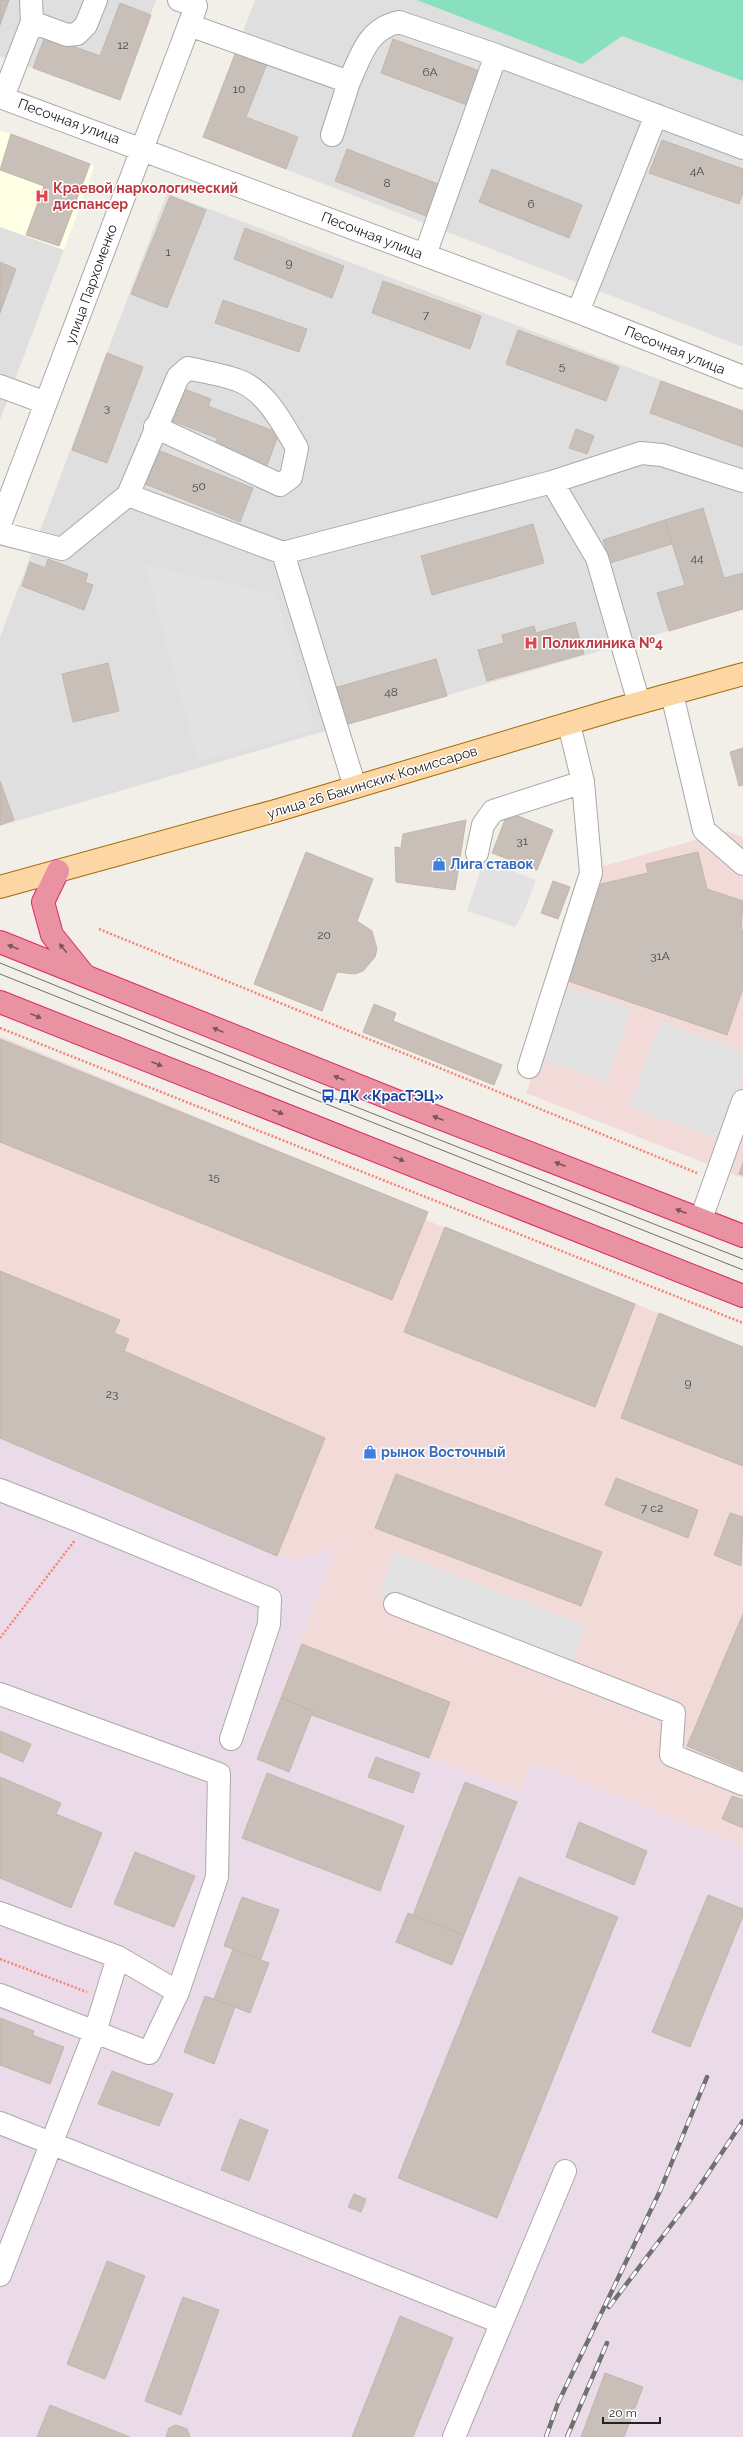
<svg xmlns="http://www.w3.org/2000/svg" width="743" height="2437" font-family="Raleway,sans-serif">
<rect width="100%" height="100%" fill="#f2efe9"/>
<path fill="#e0dfdf" d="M0,0h156l-36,100 -120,-44z
M255,0h488v347l-540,-210z
M0,130l95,36 -95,254z
M167,193l576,218v198l-743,217v-189z"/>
<path fill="#f2dad9" d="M727,831l16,6v341l-217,-85 5,-13 -15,-6 67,-202z
M0,1036l428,176 -2,8 317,127v499l-212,-84 -9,31 -245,-93 60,-154 -39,14 -21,-4 -277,-118z"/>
<path fill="#ebdbe8" d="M0,1438l277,118 21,4 40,-14 -60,154 244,92 9,-30 212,84v591h-743z"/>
<path fill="#ffffe5" d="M0,130l95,36 -31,84 -64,-23z"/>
<path fill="#88e0be" d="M417,0h326v81l-121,-45 -40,28z"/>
<path fill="#e2e2e2" d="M145,565l131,29 39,136 -117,31z
M484,860l52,20 -13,34 -8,13 -48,-16z
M566,987l66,21 -24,73 -66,-21z
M661,1021l82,31v23l-24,65 -90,-34z
M395,1551l191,75 -16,40 -191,-75z"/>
<path fill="#c7bfb8" stroke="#c4b6ab" d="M0,0h9l-9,25z
M120,3l31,12 -31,85 -87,-32 12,-32 55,20z
M393,39l87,32 -13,34 -86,-32z
M237,49l31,12 -22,56 52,20 -12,32 -83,-32z
M11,134l79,30 -31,82 -33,-11 18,-49 -44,-16z
M662,140l81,29v24l-4,11 -90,-31z
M347,149l91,35 -12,32 -91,-35z
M492,169l90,36 -13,33 -90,-36z
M170,196l36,14 -39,98 -36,-14z
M245,228l99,38 -12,32 -98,-39z
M0,262l16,7 -16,44z
M383,281l98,35 -11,33 -98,-36z
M223,300l84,29 -8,23 -84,-29z
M518,330l101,37 -13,34 -100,-37z
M107,353l36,14 -36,96 -35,-13z
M661,381l82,30v36l-93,-34z
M182,388l29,11 -3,7 71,27 -13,35 -52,-20 3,-10 -47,-18z
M576,429l18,7 -7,18 -18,-6z
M158,450l95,38 -13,34 -95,-38z
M703,508l21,70 19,-5v36l-74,22 -12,-38 28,-8 -20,-65z
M665,520l7,24 -62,19 -7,-23z
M533,524l11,39 -112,32 -11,-39z
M48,559l40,15 -3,8 8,3 -9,25 -62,-24 8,-24 15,6z
M575,622l9,32 -97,27 -9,-31 26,-7 -2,-8 32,-9 2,7z
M436,659l11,37 -102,29 -11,-37z
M108,663l11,48 -46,11 -11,-48z
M743,748v37l-4,1 -9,-34z
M0,781l14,39 -14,5z
M508,812l45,18 -16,40 -45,-17z
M466,820l-11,70 -59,-8 -1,-35 6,1 2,-14z
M306,852l67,27 -16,42 15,10 5,18 -2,8 -12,14 -8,3 -18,-2 -15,39 -68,-27z
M698,852l9,37 36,12 -2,29h2v58l-16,47 -159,-54 33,-97 47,-11 -2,-9z
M553,881l17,6 -12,32 -17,-6z
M374,1004l22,9 -3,8 109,44 -8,20 -131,-53z
M0,1039l428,173 -36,88 -392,-158z
M743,1163v12l-4,-1z
M445,1227l190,77 -40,103 -191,-75z
M0,1271l120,49 -6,13 15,6 -5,12 201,87 -48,118 -277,-118z
M659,1313l84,34v119l-122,-48z
M396,1474l206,78 -21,54 -206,-78z
M616,1478l82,32 -10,28 -83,-33z
M730,1513l13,4 -2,49 -27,-11z
M743,1614v156l-56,-24z
M302,1644l148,58 -21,56 -117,-43 1,-4 -32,-13z
M281,1698l32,13 -24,61 -32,-13z
M0,1731l31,13 -8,18 -23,-10z
M376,1757l44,16 -7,20 -45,-16z
M267,1773l137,53 -24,65 -138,-53z
M0,1777l61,26 -5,11 46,19 -31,75 -71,-30z
M465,1782l52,20 -53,133 -51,-20z
M732,1796l11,4v28l-21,-9z
M579,1822l68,29 -13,34 -68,-28z
M135,1852l60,24 -21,51 -60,-23z
M519,1877l99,40 -121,301 -99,-40z
M708,1895l35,14v7l-53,131 -38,-15z
M242,1897l37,13 -18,49 -37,-13z
M408,1913l56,22 -12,30 -56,-23z
M233,1949l36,14 -19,50 -36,-14z
M205,1996l30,11 -21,57 -30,-12z
M0,2018l34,13 -2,4 32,12 -14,37 -50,-19z
M112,2071l61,23 -14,32 -61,-22z
M240,2119l28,11 -19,51 -28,-11z
M354,2194l12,5 -5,13 -13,-5z
M107,2261l38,15 -40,103 -38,-15z
M183,2297l36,13 -38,105 -36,-14z
M400,2316l53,22 -40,99h-61z
M605,2373l38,14 -19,50h-43z
M50,2405l80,32h-93z
M176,2425l11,4 3,8h-24l3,-9z"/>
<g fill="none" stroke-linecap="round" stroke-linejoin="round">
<g stroke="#a9a9a9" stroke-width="24">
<path id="minor" d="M179,0l17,6 -7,19 160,57c12,-26 18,-53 50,-60l97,33 247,93
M32,22l35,13 10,-1 9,-9 10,-25
M0,97l578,215 165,65
M3,97l29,-75 -1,-22
M332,135l17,-53
M425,255l71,-200
M578,312l78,-197
M0,386l46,17
M552,482l45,76 42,145
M128,495l155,58 269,-71 89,-29 21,2 81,26
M0,524l194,-512
M0,533l62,16 66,-54 50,-118 10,-9c16,4 33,6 49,12 29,10 45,43 60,68l-6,29 -11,8 -125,-58
M283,553l72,234
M672,694l32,136 39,34
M477,853l6,-28 10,-14 90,-29 -14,-58
M529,1067l62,-194 -8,-91
M701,1219l42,-118
M0,1490l87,34 183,75 -1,25 -38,115
M395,1604l279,109 -3,42 72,29
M0,1694l219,80 -2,103 -39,115 -29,61 -149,-58
M0,1913l118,44 60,35
M0,2123l500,199
M0,2275l95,-243 23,-75
M454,2437l111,-266"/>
</g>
<g stroke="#a06b00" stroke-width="24">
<path id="major" d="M0,887l275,-76 342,-102 126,-35"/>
</g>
<g stroke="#dc2a67" stroke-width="24">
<path id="highway" d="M58,871l-15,31 9,33 33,41
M0,942l414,166 329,128
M0,1002l743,294"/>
</g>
<path stroke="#fa8072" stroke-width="2.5" stroke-dasharray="2 2" stroke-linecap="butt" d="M99,929l598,244
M0,1028l743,295
M0,1638l75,-98
M0,1959l87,33"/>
<use href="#minor" stroke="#fff" stroke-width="22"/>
<use href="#major" stroke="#fcd6a4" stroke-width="22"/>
<use href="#highway" stroke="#e892a2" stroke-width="22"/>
<path stroke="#707070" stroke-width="1" d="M0,963l328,133 415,163
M0,974l743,296"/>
<g stroke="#707070" stroke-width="4.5">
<path id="rail" d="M609,2307l82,-108 52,-78
M546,2437l12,-34 102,-212 47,-114
M567,2437l40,-94"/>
</g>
<use href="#rail" stroke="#fff" stroke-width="3" stroke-dasharray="9" stroke-linecap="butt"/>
</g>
<defs><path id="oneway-solid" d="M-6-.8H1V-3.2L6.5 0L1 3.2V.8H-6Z"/></defs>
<g fill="#7b545c">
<use href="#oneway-solid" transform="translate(13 947) rotate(-157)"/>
<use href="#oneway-solid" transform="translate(63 948) rotate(-129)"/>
<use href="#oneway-solid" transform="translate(36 1016) rotate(22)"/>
<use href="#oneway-solid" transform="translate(218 1030) rotate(-158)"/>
<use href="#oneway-solid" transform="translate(157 1064) rotate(22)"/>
<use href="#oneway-solid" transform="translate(339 1078) rotate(-158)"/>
<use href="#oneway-solid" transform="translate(278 1112) rotate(22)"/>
<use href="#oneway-solid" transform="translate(438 1118) rotate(-159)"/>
<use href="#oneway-solid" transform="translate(399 1159) rotate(22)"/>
<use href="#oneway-solid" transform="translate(560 1164) rotate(-159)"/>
<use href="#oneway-solid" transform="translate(681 1211) rotate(-159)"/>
</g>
<defs>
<g id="hospital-bare" transform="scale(1.08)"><path d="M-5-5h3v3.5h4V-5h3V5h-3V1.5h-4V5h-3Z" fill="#e0444e" stroke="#fff" stroke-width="2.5" paint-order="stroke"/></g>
<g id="shop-bare" transform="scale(1.08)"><path d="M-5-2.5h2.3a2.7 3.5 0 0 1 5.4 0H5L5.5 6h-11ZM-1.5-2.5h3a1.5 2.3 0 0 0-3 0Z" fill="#3f7fe0" stroke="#fff" stroke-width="2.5" paint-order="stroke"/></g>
<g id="bus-bare" transform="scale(1.08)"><path d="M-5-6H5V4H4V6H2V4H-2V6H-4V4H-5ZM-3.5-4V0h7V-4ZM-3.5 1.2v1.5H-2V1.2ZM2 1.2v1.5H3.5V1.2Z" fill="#1a4fb4" stroke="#fff" stroke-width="2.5" paint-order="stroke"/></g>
</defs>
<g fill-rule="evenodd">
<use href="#hospital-bare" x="42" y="196"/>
<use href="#hospital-bare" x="531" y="643"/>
<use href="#shop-bare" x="439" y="864"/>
<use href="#bus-bare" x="328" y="1096"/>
<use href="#shop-bare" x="370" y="1452"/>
</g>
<g text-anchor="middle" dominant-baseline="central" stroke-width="3" stroke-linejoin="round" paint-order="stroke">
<g font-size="12" fill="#4b4948">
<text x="123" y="45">12</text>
<text x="430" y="72">6А</text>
<text x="239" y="89">10</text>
<text x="697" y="171">4А</text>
<text x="387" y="183">8</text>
<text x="531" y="204">6</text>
<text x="168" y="252">1</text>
<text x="289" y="263">9</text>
<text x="426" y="315">7</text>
<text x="562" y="366">5</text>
<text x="107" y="408">3</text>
<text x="199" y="486">50</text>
<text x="697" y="558">44</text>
<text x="391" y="692">48</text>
<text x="522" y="841">31</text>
<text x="324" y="935">20</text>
<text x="660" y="956">31А</text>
<text x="214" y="1177">15</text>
<text x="688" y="1383">9</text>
<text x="112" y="1394">23</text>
<text x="652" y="1508">7 с2</text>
</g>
<g font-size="14" fill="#222" stroke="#fff">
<text transform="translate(69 121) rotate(20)">Песочная улица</text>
<text transform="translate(372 235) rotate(21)">Песочная улица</text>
<text transform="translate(91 284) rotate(-70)">улица Пархоменко</text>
<text transform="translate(675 350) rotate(22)">Песочная улица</text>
<text transform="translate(372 782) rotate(-17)">улица 26 Бакинских Комиссаров</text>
</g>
<g font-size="14" font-weight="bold" fill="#be3a42" stroke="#fff" text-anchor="start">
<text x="53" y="188">Краевой наркологический<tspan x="53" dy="16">диспансер</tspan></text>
<text x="542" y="643">Поликлиника №4</text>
</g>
<g font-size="14" font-weight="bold" fill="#366cbe" stroke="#fff" text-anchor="start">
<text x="450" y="864">Лига ставок</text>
<text x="381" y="1452">рынок Восточный</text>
</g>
<g font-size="14" font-weight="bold" fill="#164399" stroke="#fff" text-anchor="start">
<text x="339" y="1096">ДК «КрасТЭЦ»</text>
</g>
</g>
<path d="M603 2417v6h57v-6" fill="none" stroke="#222222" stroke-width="2"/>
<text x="609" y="2417" font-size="12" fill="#222222" stroke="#ffffff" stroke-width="3" paint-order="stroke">20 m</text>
</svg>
